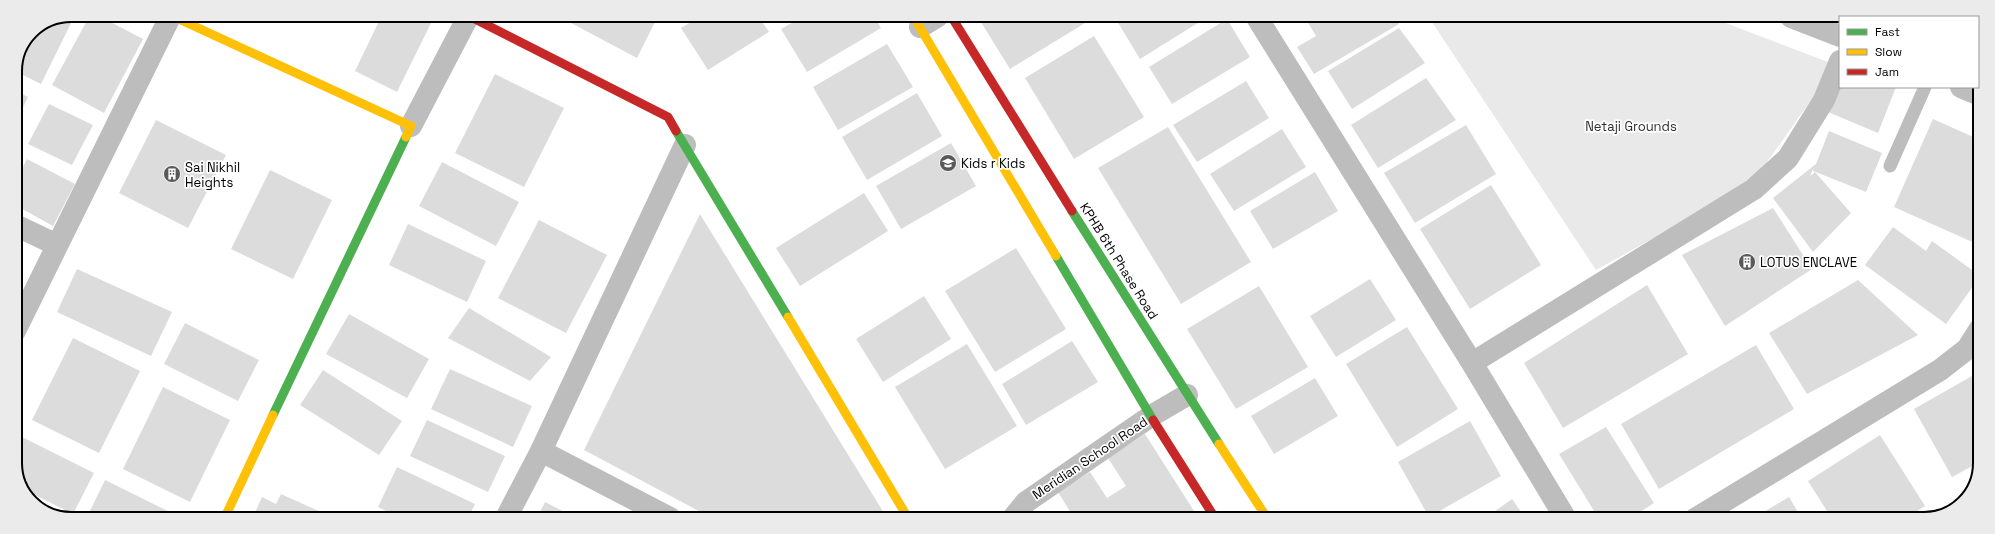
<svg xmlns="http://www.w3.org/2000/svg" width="1995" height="534" font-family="'Space Grotesk',sans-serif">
<rect width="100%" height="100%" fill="#fff"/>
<path fill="#e9e9e9" d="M1428,16l282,1 118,45 -14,34 -54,76 -61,41 -103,57z"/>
<path fill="#dcdcdc" d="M71,15h4l-34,69 -26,-13 17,-40z
M90,15h7l46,24 -39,74 -52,-28z
M285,15h18l-4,7z
M382,15h53l-38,77 -42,-21z
M556,15l102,1 -21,42z
M701,16h57l11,16 -61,38 -27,-42z
M768,16h16l-12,7z
M804,16h70l7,12 -74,44 -26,-43z
M985,16h102l3,4 -80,49 -31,-50z
M1125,16h84l-69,43 -23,-38z
M1304,16h91l4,8 -85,50 -17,-27 19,-11z
M1227,19l23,38 -78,47 -23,-37z
M1399,28l26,35 -73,46 -24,-38z
M1094,36l50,81 -70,42 -49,-81z
M887,44l26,43 -75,43 -25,-43z
M495,74l69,34 -40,79 -69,-34z
M1426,78l30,42 -78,48 -27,-43z
M1246,81l23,37 -72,44 -24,-37z
M1840,87h56l-18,46 -50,-21z
M15,90l13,7 -13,27z
M917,93l25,43 -75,44 -25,-43z
M49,104l44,21 -21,40 -44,-21z
M1933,119l47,21 -1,105 -85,-38z
M156,120l70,35 -38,73 -69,-35z
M1466,125l30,49 -81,49 -31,-50z
M1168,127l83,135 -70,42 -83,-136z
M1282,129l24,38 -72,44 -24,-37z
M1829,131l53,22 -16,39 -53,-21 1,-4 -4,9 5,-4 36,41 -38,39 -40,-54 43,-34z
M951,143l25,43 -75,43 -25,-43z
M27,159l48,25 -22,42 -38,-21v-23z
M442,162l77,40 -23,44 -77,-40z
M270,170l62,30 -39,79 -62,-30z
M1315,172l23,39 -65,38 -23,-38z
M1491,185l50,80 -71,44 -50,-80z
M864,193l24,38 -88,55 -24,-38z
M1773,208l39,61 -87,57 -43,-71z
M700,214l187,304h-175l-128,-68z
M539,220l68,35 -41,78 -68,-35z
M408,224l78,37 -19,41 -78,-37z
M1893,227l33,24 6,-10 47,34v3l-33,46 -81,-59z
M1016,248l50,81 -71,43 -50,-81z
M77,269l95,43 -21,44 -94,-44z
M15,273l5,3 -5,10z
M1370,279l26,41 -60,37 -26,-41z
M1858,280l60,55 -111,59 -38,-61z
M1647,285l41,69 -125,74 -39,-65z
M1259,286l49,81 -72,42 -49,-80z
M924,296l27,43 -68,43 -27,-43z
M469,308l82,49 -21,24 -82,-43z
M349,314l80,45 -22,39 -81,-44z
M185,323l74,37 -21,41 -74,-37z
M1407,327l51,82 -61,38 -51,-83z
M73,338l67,33 -41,82 -67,-33z
M1072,341l26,41 -72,43 -24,-41z
M967,344l50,82 -72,43 -50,-82z
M1756,345l38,64 -135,80 -38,-65z
M450,369l82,37 -19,41 -82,-38z
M323,370l79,51 -23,34 -79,-50z
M1979,372l-1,91 -26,14 -38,-68z
M1315,378l23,38 -64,38 -23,-38z
M163,387l67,33 -40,82 -67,-33z
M427,420l78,36 -17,36 -78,-36z
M1470,421l31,55 -72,41 -31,-55z
M1606,427l48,76 -25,16h-30l-40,-65z
M1145,434l49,77 -13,7h-107l-16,-26 32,-20 17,26 19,-12 -18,-28z
M1880,435l45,71 -20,13h-73l-24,-38z
M20,436l74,37 -21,41 -48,-24 -10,-23v-22z
M397,467l78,37 -7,14 -69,-1 -21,-10z
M105,480l75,37h-93z
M281,494l51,23h-79l9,-20 14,7z
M1789,497l13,22h-50z
M1512,499l14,20h-42z
M545,502l31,16h-39z"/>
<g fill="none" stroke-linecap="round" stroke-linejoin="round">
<path stroke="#bdbdbd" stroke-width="13" d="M1890,166l35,-79"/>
<path stroke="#bdbdbd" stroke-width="22" d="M1256,16l216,347 94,156
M1791,17l49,19
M920,27l18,-11
M1961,87l19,8
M411,126l58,-111
M15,225l42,20
M15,331l156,-316
M1472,363l282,-174 34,-31 36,-58 16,-39
M506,518l35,-67
M670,518l-129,-67 144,-306
M1013,518l13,-16 125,-86 36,-21
M1695,519l245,-149 27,-21 12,-19"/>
<path stroke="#4caf50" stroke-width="9" d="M676,131l112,186
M1072,211l147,233
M1056,256l97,164
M273,415l133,-278"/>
<path stroke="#ffc107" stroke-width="9" d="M170,15l241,111 -5,11
M913,16l143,240
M788,317l120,201
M1219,444l48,74
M225,517l48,-102"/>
<path stroke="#c62828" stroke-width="9" d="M469,16l199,101 8,14
M951,16l121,195
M1153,420l62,98"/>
</g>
<defs>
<g id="school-disc" transform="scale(0.9)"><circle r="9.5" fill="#595959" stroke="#fff"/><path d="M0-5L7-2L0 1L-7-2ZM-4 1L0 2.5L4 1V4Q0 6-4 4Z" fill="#fff"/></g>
<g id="building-disc" transform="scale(0.9)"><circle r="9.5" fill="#595959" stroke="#fff"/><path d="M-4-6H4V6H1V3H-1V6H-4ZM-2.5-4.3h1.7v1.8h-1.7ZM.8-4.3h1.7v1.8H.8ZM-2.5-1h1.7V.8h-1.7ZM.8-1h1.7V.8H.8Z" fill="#fff"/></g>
</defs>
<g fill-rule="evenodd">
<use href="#school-disc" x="948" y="163"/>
<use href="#building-disc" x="172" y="174"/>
<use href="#building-disc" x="1747" y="262"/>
</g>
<g text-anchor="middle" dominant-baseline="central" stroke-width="3.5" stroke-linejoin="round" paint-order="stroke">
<g font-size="13" fill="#2e2e2e" stroke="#fff">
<text x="1631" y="126">Netaji Grounds</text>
</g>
<g font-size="13" fill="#000" stroke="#fff" text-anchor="start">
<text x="961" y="163">Kids r Kids</text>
<text x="185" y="167">Sai Nikhil<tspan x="185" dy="15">Heights</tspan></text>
<text x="1760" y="262">LOTUS ENCLAVE</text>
</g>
<g font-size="13" fill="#000" stroke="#fff">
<text transform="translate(1119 261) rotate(58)">KPHB 6th Phase Road</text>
<text transform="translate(1090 458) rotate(-34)">Meridian School Road</text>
</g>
</g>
<path d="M0 0H1995V534H0ZM71 22H1924A49 49 0 0 1 1973 71V463A49 49 0 0 1 1924 512H71A49 49 0 0 1 22 463V71A49 49 0 0 1 71 22Z" fill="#ebebeb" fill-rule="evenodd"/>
<path fill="none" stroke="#000" stroke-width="2" d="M71 22H1924A49 49 0 0 1 1973 71V463A49 49 0 0 1 1924 512H71A49 49 0 0 1 22 463V71A49 49 0 0 1 71 22Z"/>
<rect x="1839" y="16" width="140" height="72" fill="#ffffff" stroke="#999999"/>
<rect x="1847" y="29" width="20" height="6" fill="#4caf50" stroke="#999999"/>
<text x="1875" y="36" font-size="12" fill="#000000">Fast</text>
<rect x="1847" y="49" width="20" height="6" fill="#ffc107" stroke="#999999"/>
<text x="1875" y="56" font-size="12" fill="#000000">Slow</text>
<rect x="1847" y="69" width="20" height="6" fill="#c62828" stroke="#999999"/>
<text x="1875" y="76" font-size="12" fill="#000000">Jam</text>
</svg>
